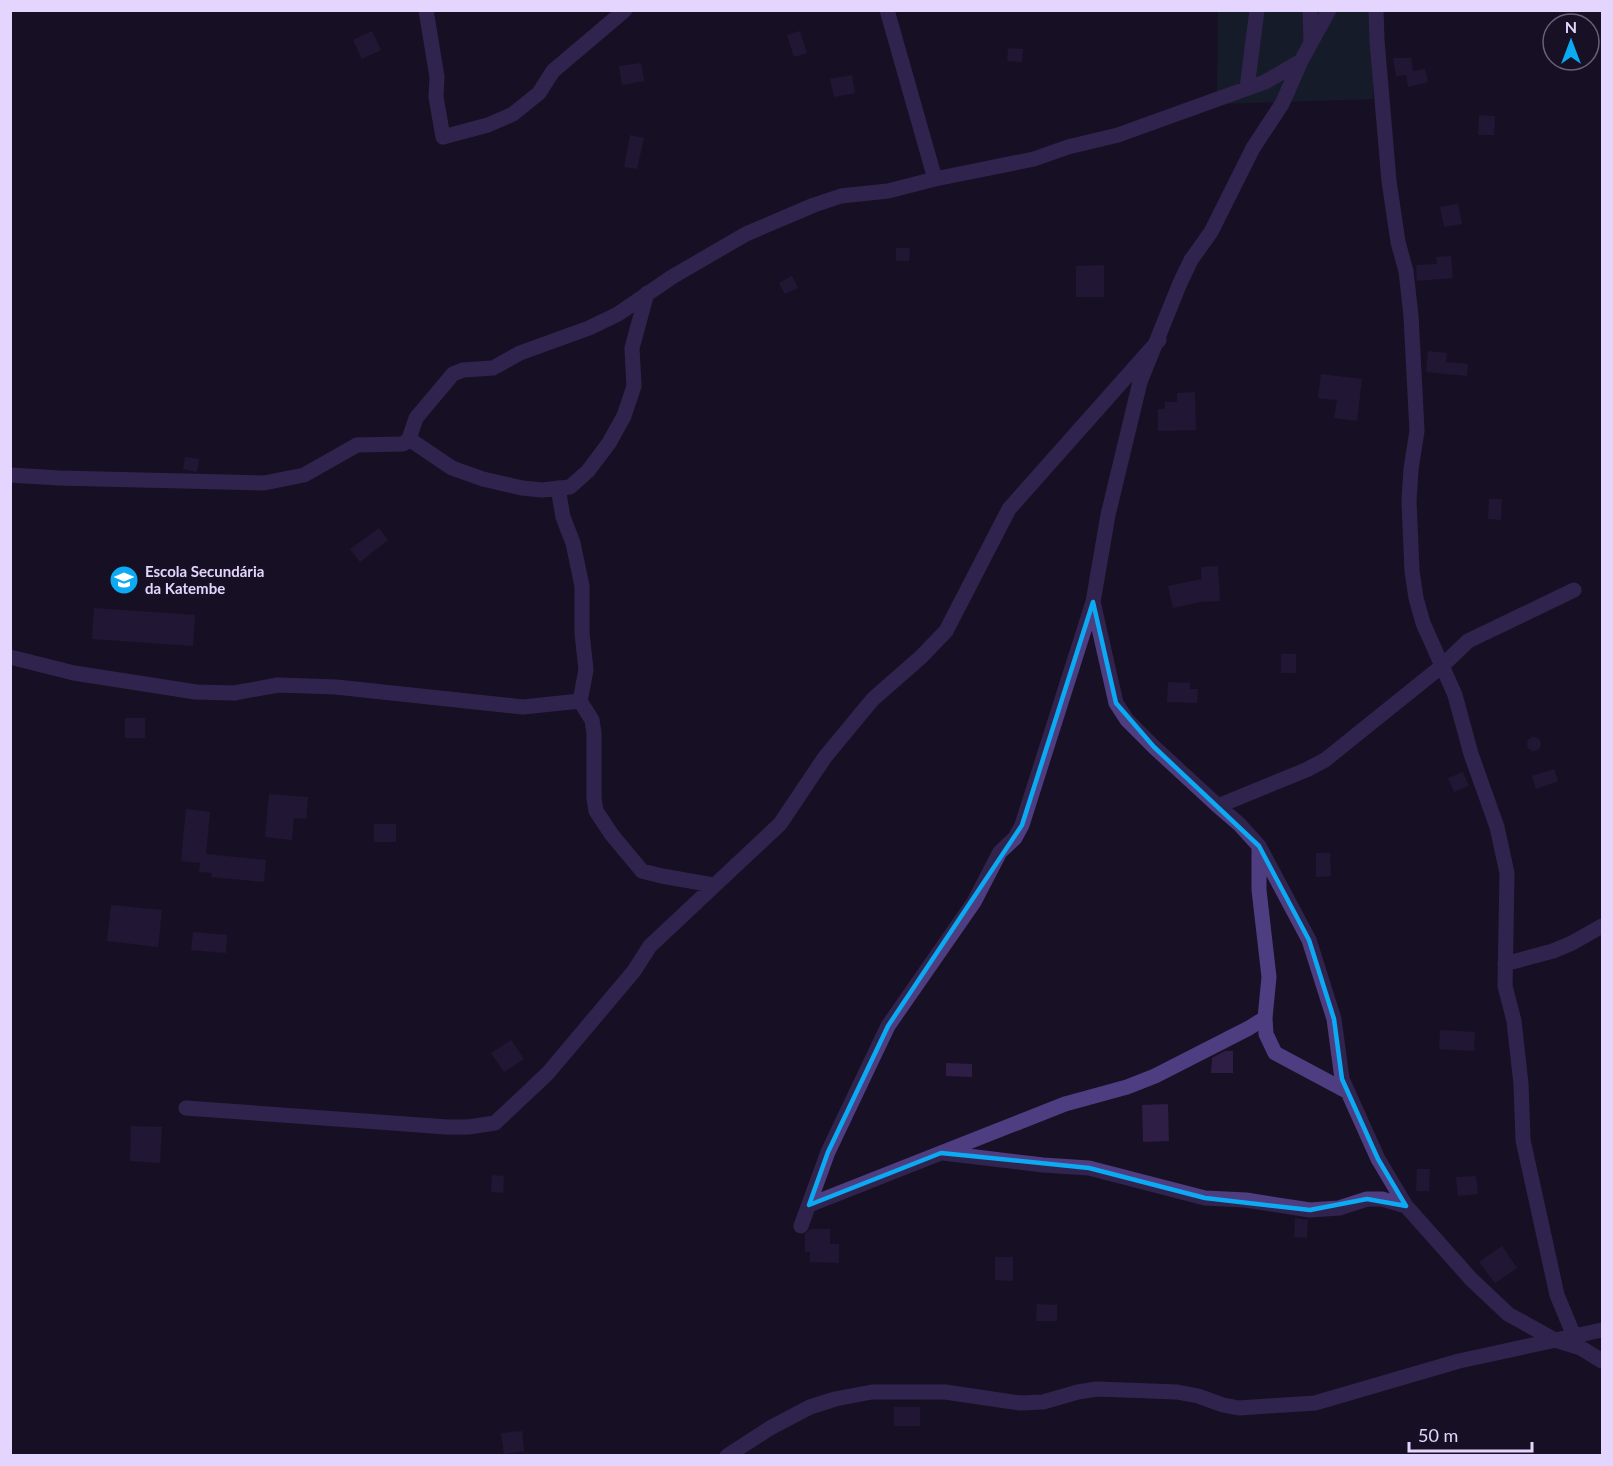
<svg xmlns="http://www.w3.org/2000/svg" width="1613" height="1466" font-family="Lato,sans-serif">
<rect width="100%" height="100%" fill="#181025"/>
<path fill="#13292e" d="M1218,11h155v88l-156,5z"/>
<path fill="#2e1d45" d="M372,31l9,19 -19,9 -9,-19z
M800,31l7,22 -13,4 -7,-22z
M1008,48l15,1 -1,13 -15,-1z
M1393,58h18l2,13 12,-2 3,13 -20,5 -2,-12 -10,1z
M641,63l3,18 -22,4 -3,-19z
M852,75l3,18 -21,4 -4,-18z
M1479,115l16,1 -1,19h-16z
M630,135l14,3 -7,31 -13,-2z
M1458,204l4,20 -18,3 -4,-20z
M896,248h14l-1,13h-13z
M1451,256l2,22 -36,3 -1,-16 21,-1 -1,-7z
M1104,265v32h-28v-31z
M792,276l6,12 -13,6 -6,-11z
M1428,351l19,2 -1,9 22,2 -1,12 -41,-4z
M1321,374l41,5 -5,42 -23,-3 3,-18 -19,-2z
M1195,392l1,38 -38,1v-22h7v-7h12v-9z
M185,457l14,2 -2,13 -14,-3z
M1489,499h13l-1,21 -13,-1z
M379,528l9,12 -28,22 -10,-13z
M1218,566l2,35 -20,1 -27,6 -5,-22 34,-7 -1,-12z
M94,608l101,7 -2,31 -101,-7z
M1281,654h15v19h-15z
M1168,682l22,1v6h8l-1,14 -30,-1z
M125,718h20v20h-20z
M1527 744a7 7 0 1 1 14 0a7 7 0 1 1-14 0Z
M1554,769l4,12 -22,8 -4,-13z
M1463,772l6,14 -15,6 -6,-14z
M269,794l39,3 -2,22 -12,-1 -2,22 -27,-3z
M186,809l24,3 -4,42 60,6 -2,22 -53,-5 1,-4 -13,-1 1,-9 -19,-2z
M374,824h22v18h-22z
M1316,853h14l1,23 -15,1z
M111,905l51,5 -4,37 -51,-6z
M193,932l34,3 -1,18 -35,-3z
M1440,1030l35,2 -1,19 -35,-2z
M511,1040l13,19 -20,13 -13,-19z
M1225,1051h8v22h-22l1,-15z
M946,1063l26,1v13l-26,-1z
M1168,1104l1,37 -26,1 -1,-37z
M131,1126l31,1 -2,36 -30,-2z
M1417,1169h13l-1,22h-13z
M492,1175l12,1 -1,17 -12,-1z
M1476,1176l2,18 -20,2 -2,-19z
M1295,1218l13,2 -1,18 -13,-1z
M810,1229h20v15h9v19l-29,-1v-10h-5v-18z
M1502,1246l15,22 -22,15 -16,-21z
M995,1257h18v24l-18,-1z
M1037,1304l20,1v16h-21z
M894,1407h26v19h-26z
M522,1431l2,20 -20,3 -3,-21z"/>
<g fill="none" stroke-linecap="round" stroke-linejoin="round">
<path stroke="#4f3d81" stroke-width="15" d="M426,10l11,67 -1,20 7,40 45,-12 25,-11 26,-21 14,-22 72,-61
M887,10l48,169
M1310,10l1,31
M1376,10l1,31 12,140 9,61 8,29 5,45 6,115 -6,38 -2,32 3,70 4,27 7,25 32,72 16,59 26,73 10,46 -2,113 9,35 7,63 2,56 34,155 17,41
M1247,88l10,-78
M409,439l43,29 31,11 39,9 20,2 28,-3 18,-16 21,-28 15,-27 10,-30 -2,-38 15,-55
M10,475l49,3 205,5 40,-8 53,-30 46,-1 6,-5 7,-21 37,-44 10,-4 30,-2 27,-15 69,-25 29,-14 54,-37 74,-43 68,-29 27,-9 47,-5 47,-12 99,-20 34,-12 50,-12 147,-53 36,-21 28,-51
M1093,602l23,101 11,17 27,27 64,59 21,18 20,22 50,94 25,79 8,60 36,80 28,47 65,73 37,35 47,26 26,8 21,13
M10,657l64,16 122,19 38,1 44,-8 58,2 187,20 57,-6 6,-31 -4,-37v-47l-9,-43 -10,-26 -5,-29
M580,701l12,19 2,13v65l2,13 16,24 30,36 20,5 51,9
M1218,806l88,-36 19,-10 117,-94 26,-25 106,-51
M1259,849v41l10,87 -4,41 1,16 9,19 73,39
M1505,964l48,-13 19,-8 30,-17
M186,1108l261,19h21l27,-4 53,-50 86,-102 16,-25 130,-122 45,-67 48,-58 48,-42 25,-26 63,-122 150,-169
M943,1153l100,12 46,3 116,30 41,2 64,10 29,-2 28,-9h15l24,7
M809,1205l256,-101 62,-17 28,-11 94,-48 16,-10
M801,1226l27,-74 60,-126 86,-124 26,-50 15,-14 7,-13 71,-223 15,-87 32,-133 40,-99 11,-23 20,-28 42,-84 29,-44 19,-43
M727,1456l43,-28 40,-21 25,-8 37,-7h73l75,11 23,-1 35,-10 19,-3 80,3 21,4 25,9 16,3 76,-5 144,-42 143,-31"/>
</g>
<path d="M0 0H1613V1466H0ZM1093,602l23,101 38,44 105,99 50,94 25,79 8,60 36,80 28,47 -39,-7 -57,11 -105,-12 -116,-30 -148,-15 -132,52 19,-53 60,-126 134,-201z" fill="#181025" fill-opacity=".55" fill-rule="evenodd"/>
<path fill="none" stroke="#0baaf3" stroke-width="4.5" stroke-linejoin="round" d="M1093,602l23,101 38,44 105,99 50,94 25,79 8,60 36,80 28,47 -39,-7 -57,11 -105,-12 -116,-30 -148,-15 -132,52 19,-53 60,-126 134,-201z"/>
<defs>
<g id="school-disc" transform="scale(1.5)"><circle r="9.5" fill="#0baaf3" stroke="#181025"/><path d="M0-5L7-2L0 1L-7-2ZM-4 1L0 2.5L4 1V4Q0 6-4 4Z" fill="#fff"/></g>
</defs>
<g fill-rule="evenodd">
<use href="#school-disc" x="124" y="580"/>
</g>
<g text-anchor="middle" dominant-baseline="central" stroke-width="6" stroke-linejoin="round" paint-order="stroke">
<g font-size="15" font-weight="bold" fill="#e3d5fd" stroke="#181025" text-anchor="start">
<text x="145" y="571">Escola Secundária<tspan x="145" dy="17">da Katembe</tspan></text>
</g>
</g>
<rect width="1613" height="1466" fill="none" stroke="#e3d5fd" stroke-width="24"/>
<g transform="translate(1571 42)"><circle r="28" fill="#181025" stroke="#695f7b" stroke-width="1.5"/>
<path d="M0-4.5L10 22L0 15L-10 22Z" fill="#0baaf3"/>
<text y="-9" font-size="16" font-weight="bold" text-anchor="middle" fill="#e3d5fd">N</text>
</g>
<path d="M1409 1442v9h123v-9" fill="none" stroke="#e3d5fd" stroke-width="3"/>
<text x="1418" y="1442" font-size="18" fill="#e3d5fd" stroke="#181025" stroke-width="4.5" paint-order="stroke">50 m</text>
</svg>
